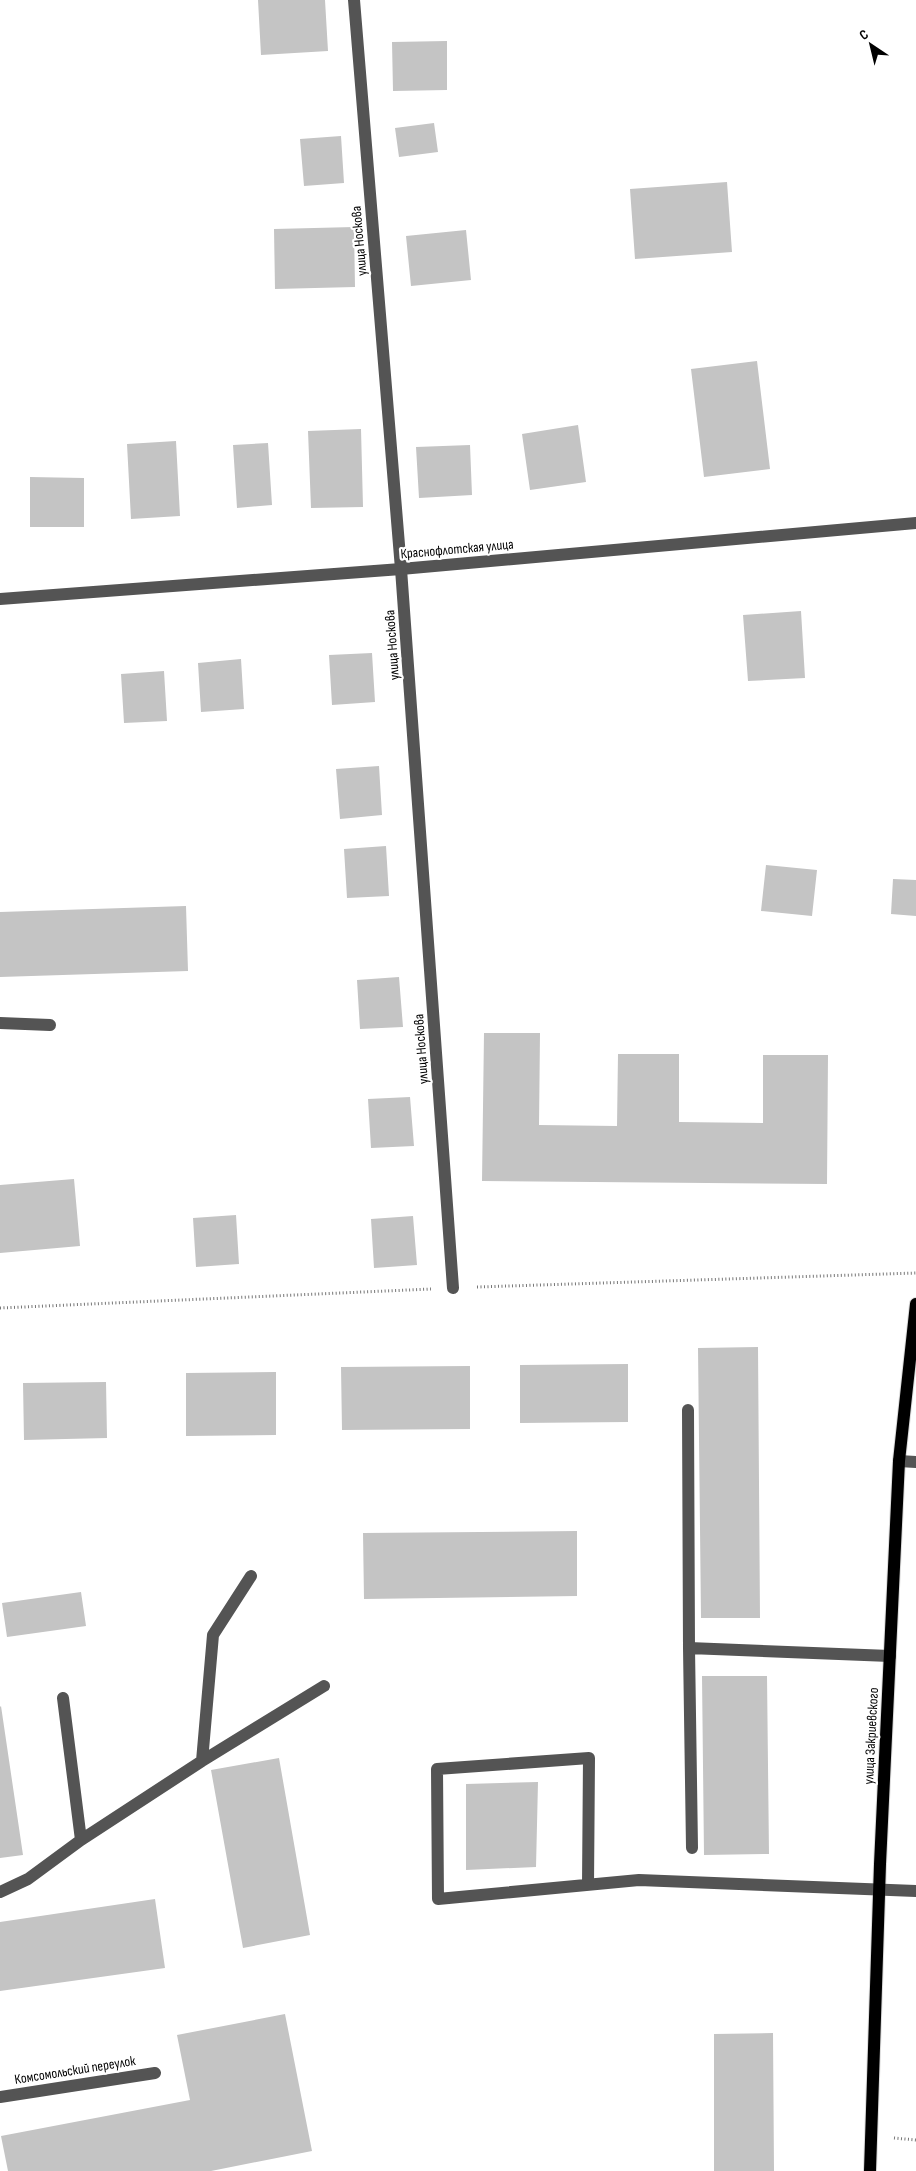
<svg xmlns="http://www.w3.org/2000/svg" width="916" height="2171" font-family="'Sofia Sans Condensed',sans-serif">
<rect width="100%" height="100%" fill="#fff"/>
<path fill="#c4c4c4" d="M258,0h67l3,51 -67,4z
M447,41v49l-54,1 -1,-49z
M434,123l4,29 -39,5 -4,-29z
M341,136l3,47 -40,3 -4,-47z
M727,182l5,70 -97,7 -5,-70z
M354,227l1,60 -80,2 -1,-60z
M466,230l5,50 -60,6 -5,-50z
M757,361l13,108 -66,8 -13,-108z
M578,425l8,57 -56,8 -8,-56z
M361,429l2,78 -52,1 -3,-77z
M176,441l4,75 -49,3 -4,-75z
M268,443l4,62 -35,3 -4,-63z
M470,445l2,50 -53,3 -3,-51z
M30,477l54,1v49h-54z
M801,611l4,67 -57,3 -5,-66z
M372,653l3,49 -43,3 -3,-50z
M241,659l3,50 -43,3 -3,-49z
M164,671l3,50 -43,2 -3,-49z
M379,766l3,49 -42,4 -4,-50z
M386,846l3,50 -42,2 -3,-49z
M766,865l51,5 -5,46 -51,-5z
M893,879l23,1v36l-25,-2z
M186,906l2,65 -188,6v-65z
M399,977l4,50 -43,2 -3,-49z
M484,1033h56l-1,92 78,1 1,-72h61v68l84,1v-68h65l-1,129 -345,-3z
M410,1097l4,49 -43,2 -3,-49z
M74,1179l6,67 -80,7v-68z
M236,1215l3,49 -43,3 -3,-49z
M413,1216l4,49 -43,3 -3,-49z
M758,1347l2,271h-59l-3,-270z
M628,1364v58l-108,1v-58z
M470,1366v63l-128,1 -1,-63z
M276,1372v63l-90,1v-63z
M106,1382l1,56 -83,2 -1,-57z
M577,1531v65l-213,3 -1,-66z
M81,1592l5,34 -79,11 -5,-34z
M702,1676h65l2,178 -65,1z
M1,1706l22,149 -23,3v-151z
M279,1758l31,177 -67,13 -32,-178z
M538,1782l-2,85 -70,3v-86z
M155,1899l10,69 -165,23v-69z
M285,2014l27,137 -101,20h-203l-7,-35 189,-36 -13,-65z
M773,2033l1,138h-60v-137z"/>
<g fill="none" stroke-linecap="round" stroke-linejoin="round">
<g stroke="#dbdbdb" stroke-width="14">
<path id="major" d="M870,2171l10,-307 19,-403 17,-157"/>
</g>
<path stroke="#767676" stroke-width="3" stroke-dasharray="1 2.5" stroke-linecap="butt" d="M477,1287l439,-14
M0,1308l431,-19
M894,2138l22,2"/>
<path stroke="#545454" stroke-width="12" d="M354,0l47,569 52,719
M0,599l401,-30 515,-46
M0,1023l50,2
M688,1410l1,238 201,8
M899,1461l17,1
M689,1648l3,200
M202,1761l122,-75
M81,1840l121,-79 11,-126 38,-59
M588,1885l1,-127 -152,11 1,130 201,-19 277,11
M0,1892l28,-13 53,-39 -18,-142
M0,2097l155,-24"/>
<use href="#major" stroke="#000" stroke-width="12"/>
</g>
<g text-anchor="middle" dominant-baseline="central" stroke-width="4.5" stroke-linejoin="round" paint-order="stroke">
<g font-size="14" fill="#000" stroke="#fff">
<text transform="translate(359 241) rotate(-95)">улица Носкова</text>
<text transform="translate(457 549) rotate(-5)">Краснофлотская улица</text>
<text transform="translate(392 645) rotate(-94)">улица Носкова</text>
<text transform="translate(421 1049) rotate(-94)">улица Носкова</text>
<text transform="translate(871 1736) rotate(-87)">улица Закриевского</text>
<text transform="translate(75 2070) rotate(-9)">Комсомольский переулок</text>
</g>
</g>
<g transform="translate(871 45) rotate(325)" stroke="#ffffff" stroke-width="4" paint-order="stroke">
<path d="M0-4L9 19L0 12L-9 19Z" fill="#000000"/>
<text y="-8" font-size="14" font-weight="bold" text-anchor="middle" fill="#000000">С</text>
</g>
</svg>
